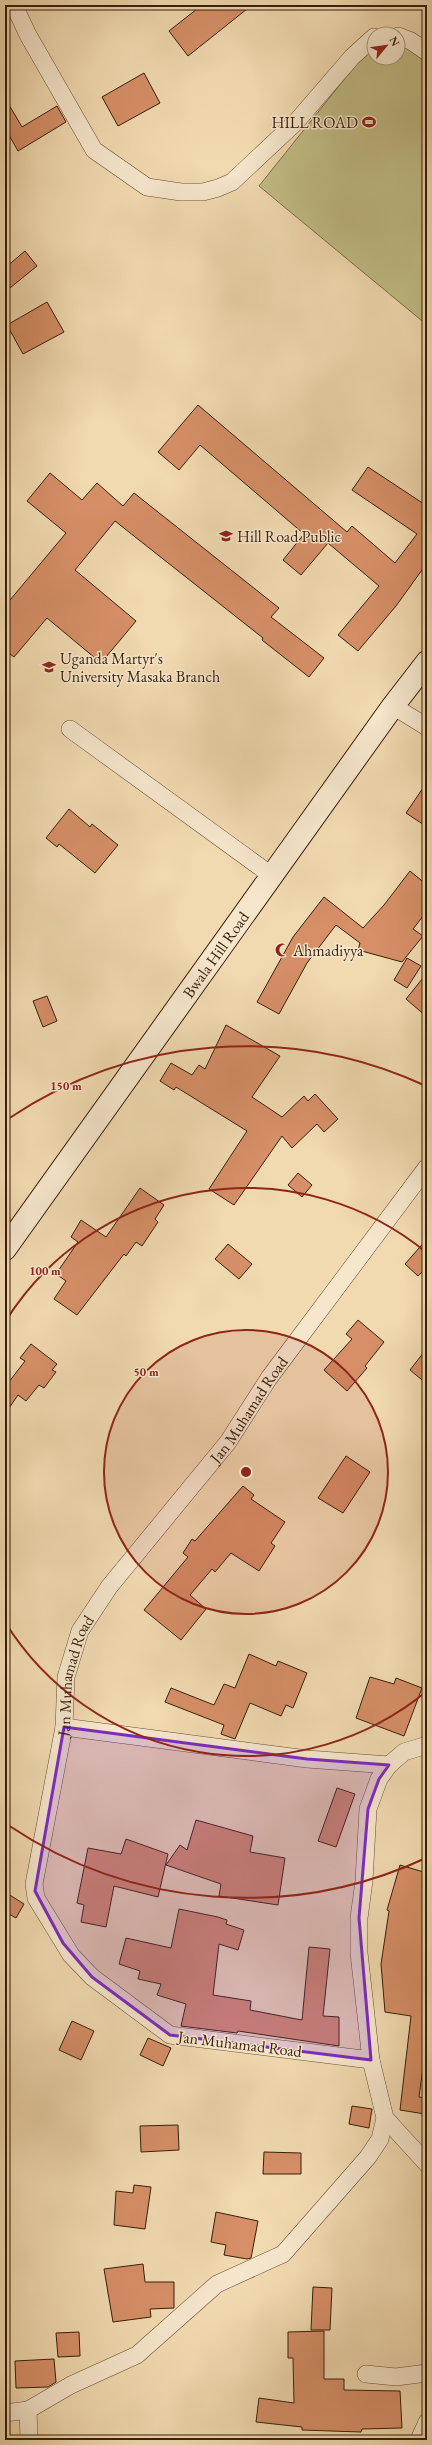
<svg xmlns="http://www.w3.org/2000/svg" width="432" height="2445" font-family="'EB Garamond',serif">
<rect width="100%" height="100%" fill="#f1d9b0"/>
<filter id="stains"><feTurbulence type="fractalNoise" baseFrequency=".005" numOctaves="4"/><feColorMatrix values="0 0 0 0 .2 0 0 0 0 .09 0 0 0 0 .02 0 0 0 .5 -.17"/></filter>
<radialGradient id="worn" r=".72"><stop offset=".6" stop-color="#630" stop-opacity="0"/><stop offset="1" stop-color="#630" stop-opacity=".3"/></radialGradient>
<path fill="#c1bd86" stroke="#7c6e48" d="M398,38l29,14v273l-168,-139 115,-144v16h24z"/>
<path fill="#d68f67" stroke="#371f09" d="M202,5h50l-64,51 -19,-25z
M144,73l16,30 -42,23 -16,-29z
M5,98l17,29 35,-21 9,16 -48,29 -13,-23z
M25,251l12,15 -32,26v-24z
M47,302l17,30 -41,22 -16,-29z
M198,405l149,127 5,-6 43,37 22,-29 -65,-44 16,-23 59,39v57l-31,43 -38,45 -20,-16 41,-49 -51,-43 -27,32 -18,-15 21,-26 -104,-89 -21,25 -21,-18z
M50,473l32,27 15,-17 26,23 11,-13 145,115 -8,9 53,41 -15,19 -47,-37 1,-2 -148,-117 -40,49 61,51 -35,42 -54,-45 -33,39 -9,-7v-44l61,-73 -39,-32z
M427,782v45l-21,-14z
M69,809l21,18 2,-3 26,21 -23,28 -36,-29 -2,3 -11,-9z
M410,871l17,14v26l-14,18 10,7 -21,26 -44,-12 2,-7 -24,-18 -29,38 -28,51 -22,-12 36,-65 31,-40 39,31 21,-23z
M407,958l14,8 -14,22 -13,-8z
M427,973v44l-21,-18z
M47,996l10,25 -14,6 -10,-26z
M226,1025l54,31 -28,41 30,20 22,-21 4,5 7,-7 23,25 -14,13 -7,-8 -25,24 -10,-12 -48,69 -25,-16 38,-58 -71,-44 -2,3 -14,-9 11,-18 21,12 7,-10 6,4z
M298,1173l14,12 -10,12 -14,-12z
M140,1188l24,17 -9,14 3,3 -16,24 -6,-4 -10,14 -2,-2 -47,61 -23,-16 12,-18 -10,-7 22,-32 -7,-5 10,-17 25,17z
M427,1239v28l-9,9 -13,-12z
M228,1244l24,20 -13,15 -24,-20z
M358,1320l26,22 -19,24 2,2 -20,23 -23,-21 28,-31 -6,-5z
M31,1344l26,20 -5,6 4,2 -12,16 -5,-3 -13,16 -8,-6 -13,19v-27l20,-26 -5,-3z
M427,1348v36l-17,-14z
M346,1456l24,16 -27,41 -25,-15z
M243,1486l11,9 -3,4 34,23 -14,21 4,3 -16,25 -28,-18 -16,19 -3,-3 -22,26 16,14 -25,31 -37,-30 44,-53 -5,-4 9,-14 3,2z
M249,1654l27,12 2,-5 29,12 -14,35 -7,-3 -5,11 -31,-13 -15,36 -14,-5 3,-9 -59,-23 6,-14 43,17 10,-21 11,4z
M370,1677l24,7 2,-6 26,10 -18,48 -48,-18z
M337,1788l18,6 -19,53 -18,-6z
M196,1820l57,16 -3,16 35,6 -7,47 -59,-9 2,-12 -55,-19 14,-20 7,5z
M126,1839l42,15 -10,43 -44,-11 -8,41 -25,-5 3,-17 -7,-2 11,-55 33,6z
M400,1865l27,8v165l-8,59 8,1 -2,16 -25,-4 11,-94 -26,-4 -4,-48 8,-53 -2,-1z
M5,1892l19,12 -8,14 -11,-6z
M179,1909l39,8 9,3 -1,4 18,6 -6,20 -19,-6 -6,51 38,6 -1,9 52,10 7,-73 21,2 -7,67 16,1v29l-101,-15 -1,2 -56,-7 5,-22 -29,-9 4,-11 -23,-5 2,-8 -21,-7 7,-26 45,10z
M72,2021l22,10 -13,29 -22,-10z
M148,2038l23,10 -8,18 -23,-11z
M352,2106l20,3 -3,19 -20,-4z
M178,2125l1,25 -38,2 -1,-26z
M264,2152l37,1v21h-38z
M134,2185l17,2 -6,42 -31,-4 2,-34 17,2z
M216,2212l42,9 -7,37 -4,1 -23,-4 2,-10 -15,-3z
M143,2264l2,18h29v26l-24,1 1,8 -38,5 -9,-53z
M313,2287l19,1 -2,42h-19z
M324,2331v48h20v11l56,1 2,37 -40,1 -1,3 -59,-2v-3l-46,-5 3,-24 35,5 -1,-45h-5v-26z
M79,2332l1,24 -22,1 -2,-24z
M54,2359l2,23 -8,5 -32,1 -1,-27z"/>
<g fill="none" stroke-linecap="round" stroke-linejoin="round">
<g stroke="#664e33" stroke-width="18">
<g id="street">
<path d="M14,5l14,30 66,115 53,37 34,5h22l15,-4 14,-6 64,-60 56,-65 22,-20"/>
<path d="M398,36l13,5 16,11"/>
<path d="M393,706l34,21"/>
<path d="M70,729l201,146"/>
<path d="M64,1727l243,32 82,6"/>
<path id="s1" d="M371,2060l-201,-25 -78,-58 -21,-22 -35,-57 -2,-14 30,-157 2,-50 14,-46 29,-44 119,-145 41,-64 158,-211"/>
<path d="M385,2118l42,46"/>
<path d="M366,2374l30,3 31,-4"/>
<path d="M28,2410l1,30"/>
<path d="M5,2413l23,-3 43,-25 66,-30 80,-71 66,-30 85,-97 12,-18 5,-21 -14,-58 -12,-107v-35l5,-37 4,-72 11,-30 10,-14 15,-13 23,-7"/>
<path d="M419,2440l8,-18"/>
</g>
</g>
<g stroke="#371f09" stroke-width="24">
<g id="secondary">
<path id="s2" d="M5,1249l388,-543 34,-44"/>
</g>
</g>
<use href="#street" stroke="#f6e6cc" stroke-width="17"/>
<use href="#secondary" stroke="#f6e6cc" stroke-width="22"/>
</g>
<path fill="#7b2cbf" fill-opacity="0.2" stroke="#7b2cbf" stroke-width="3" stroke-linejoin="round" d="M64,1727l243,32 82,6 -10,14 -11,30 -9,109 12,142 -201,-25 -78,-58 -29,-34 -28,-52z"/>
<circle cx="246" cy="1472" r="142" fill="#8f2418" fill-opacity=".12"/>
<g fill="none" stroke="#8f2418" stroke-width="2">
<circle cx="246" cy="1472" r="142"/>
<path d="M427 1691A284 284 0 0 1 5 1622M5 1322A284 284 0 0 1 427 1253"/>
<path d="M426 1858A426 426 0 0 1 8 1825M8 1119A426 426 0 0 1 426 1086"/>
</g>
<defs>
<g id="stadium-bare" transform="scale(1.08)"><path d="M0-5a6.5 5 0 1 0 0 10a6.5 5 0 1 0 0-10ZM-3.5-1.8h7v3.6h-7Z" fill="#8f2418" stroke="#f6e6cc" stroke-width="2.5" paint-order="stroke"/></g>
<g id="school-bare" transform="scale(1.08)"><path d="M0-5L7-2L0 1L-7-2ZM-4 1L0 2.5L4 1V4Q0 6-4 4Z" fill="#8f2418" stroke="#f6e6cc" stroke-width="2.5" paint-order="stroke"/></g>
<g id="mosque-bare" transform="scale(1.08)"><path d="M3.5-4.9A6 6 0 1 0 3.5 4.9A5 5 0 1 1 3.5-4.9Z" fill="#8f2418" stroke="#f6e6cc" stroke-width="2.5" paint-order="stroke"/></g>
</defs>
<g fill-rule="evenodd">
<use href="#stadium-bare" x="369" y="122"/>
<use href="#school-bare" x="226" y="536"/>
<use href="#school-bare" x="49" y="667"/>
<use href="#mosque-bare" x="282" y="950"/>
</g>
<g text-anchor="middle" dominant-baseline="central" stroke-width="3" stroke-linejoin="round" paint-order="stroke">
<g font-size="16" fill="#371f09" stroke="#f6e6cc" text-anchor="start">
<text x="358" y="122" text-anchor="end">HILL ROAD</text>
<text x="237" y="536">Hill Road Public</text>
<text x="60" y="658">Uganda Martyr's<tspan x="60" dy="18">University Masaka Branch</tspan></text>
<text x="293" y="950">Ahmadiyya</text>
</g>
<g font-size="16" fill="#371f09" stroke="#f6e6cc">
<text stroke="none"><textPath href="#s2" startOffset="362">Bwala Hill Road</textPath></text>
<text stroke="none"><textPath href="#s1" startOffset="948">Jan Muhamad Road</textPath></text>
<text stroke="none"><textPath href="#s1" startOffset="624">Jan Muhamad Road</textPath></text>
<text transform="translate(240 2044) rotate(7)">Jan Muhamad Road</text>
</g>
</g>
<circle cx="246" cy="1472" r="6" fill="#8f2418" stroke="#f6e6cc" stroke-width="2"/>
<g font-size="12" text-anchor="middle" font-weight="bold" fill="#8f2418" stroke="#f6e6cc" stroke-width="3" stroke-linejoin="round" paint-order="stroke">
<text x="66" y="1090">150 m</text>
<text x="45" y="1275">100 m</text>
<text x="146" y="1376">50 m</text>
</g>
<rect width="432" height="2445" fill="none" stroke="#f1d9b0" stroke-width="20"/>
<rect x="6" y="6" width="420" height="2433" fill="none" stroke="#371f09" stroke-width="2"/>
<rect x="10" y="10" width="412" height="2425" fill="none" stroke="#371f09"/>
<g transform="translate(386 46) rotate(61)"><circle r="19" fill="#f6e6cc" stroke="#aa967e"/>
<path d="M0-3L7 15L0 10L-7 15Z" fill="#8f2418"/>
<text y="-6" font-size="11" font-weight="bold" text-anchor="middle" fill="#371f09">N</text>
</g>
<rect width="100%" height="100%" filter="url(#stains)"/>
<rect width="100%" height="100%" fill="url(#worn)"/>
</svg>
